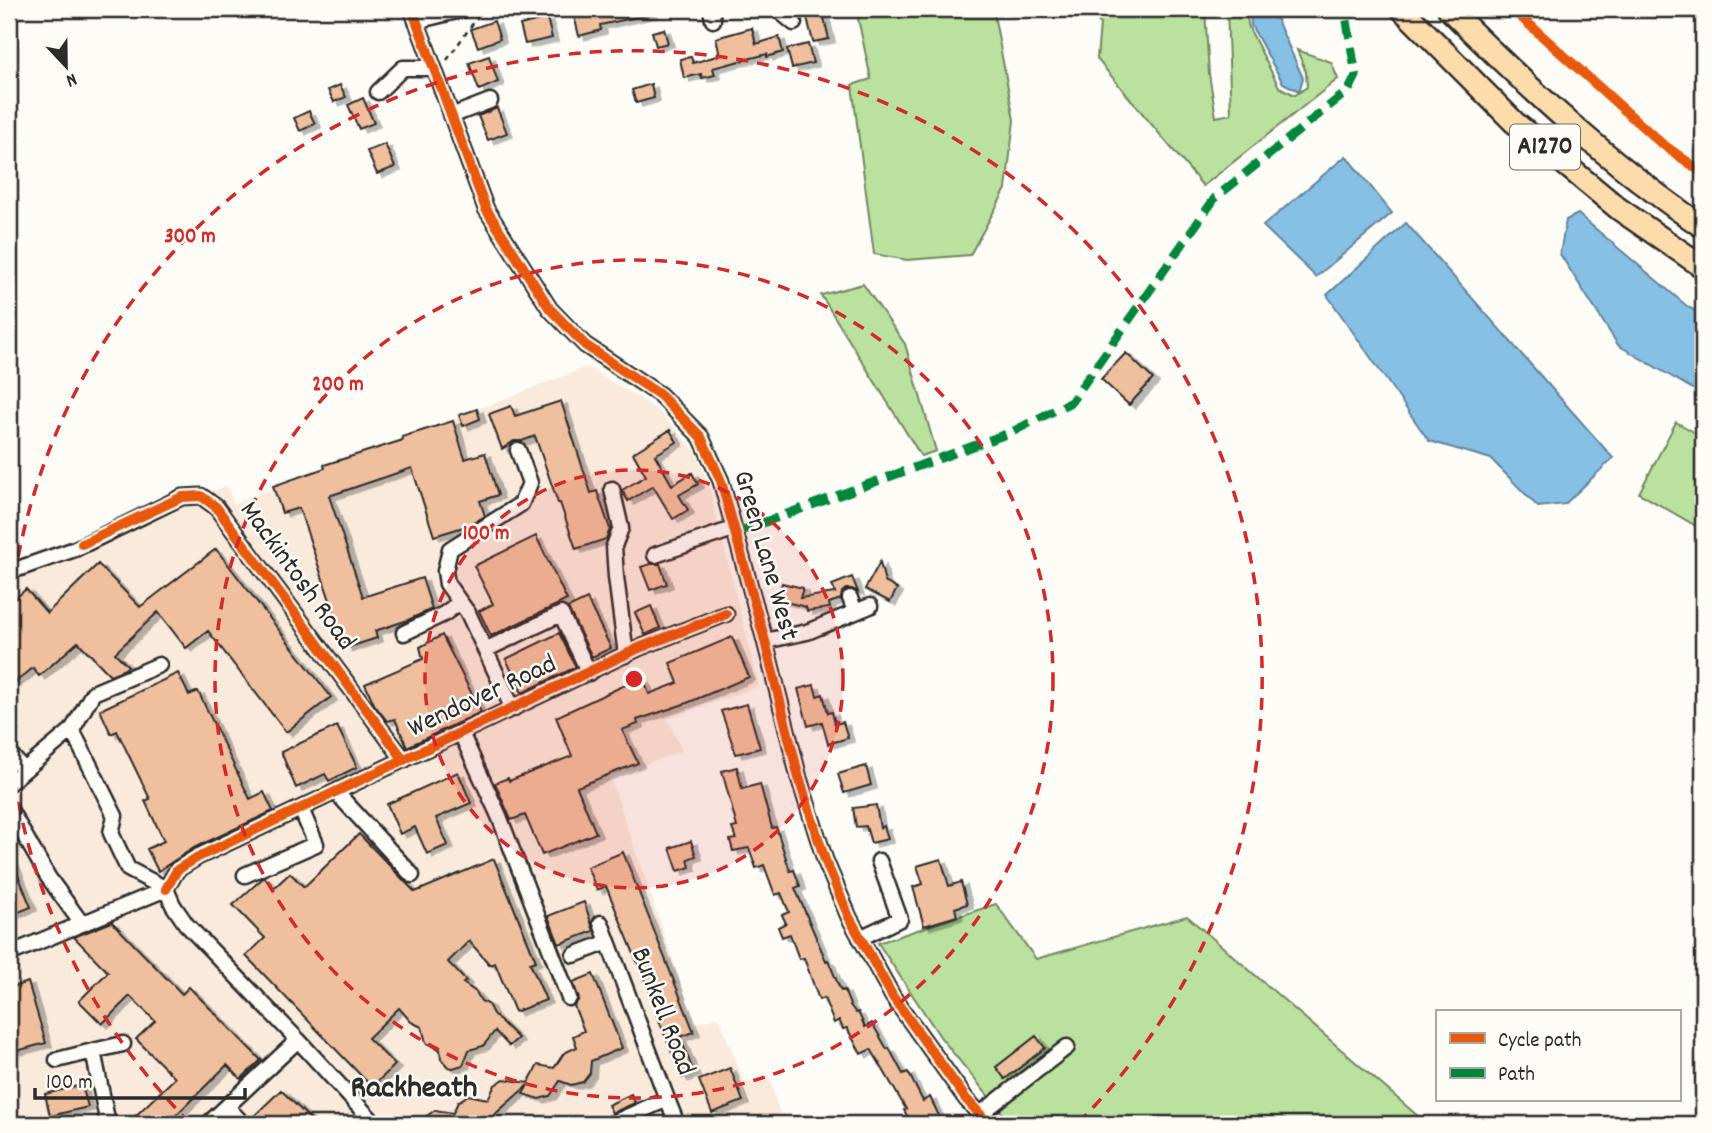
<svg xmlns="http://www.w3.org/2000/svg" width="1712" height="1133" font-family="Dekko,sans-serif">
<defs>
<filter id="shadow"><feDropShadow dx="6" dy="3.5" stdDeviation="0" flood-color="#0004"/></filter>
</defs>
<rect width="100%" height="100%" fill="#fdfcf7"/>
<filter id="ink" filterUnits="userSpaceOnUse"><feTurbulence type="fractalNoise" baseFrequency=".0143" numOctaves="2"/><feDisplacementMap in="SourceGraphic" scale="14" xChannelSelector="R" yChannelSelector="G"/><feConvolveMatrix kernelMatrix="1 2 1 2 8 2 1 2 1" color-interpolation-filters="sRGB"/></filter>
<g filter="url(#ink)">
<path fill="#f9eadc" d="M587,367l71,43 38,42 12,31 51,203 -91,33 14,32 -72,26 85,247 24,-7 25,66 25,-6 14,47h-774v-559l176,-66 42,-13 7,18z"/>
<path fill="#bae19d" stroke="#728664" stroke-width="2" d="M856,9h137l21,111 -8,69 -36,66 -63,5 -33,-6 -22,-169 19,-6z
M1091,9h114l4,65 7,43 15,-3 -4,-105h18l4,19 30,59 16,8 12,-8 -1,-15 -9,-22 34,12 7,17 -135,107 -106,-127 3,-35z
M863,284l42,60 31,107 -15,5 -100,-161z
M1676,422l27,15v93l-64,-37z
M996,904l40,55 151,-43 240,208h-416l-70,-86 -63,-95z"/>
<path fill="#86c0e5" stroke="#62849b" stroke-width="2" d="M1250,9h22l31,69 -4,13 -16,-8 -32,-58z
M1346,156l46,57 -76,64 -53,-51z
M1578,214l110,93 15,8v80l-85,-50 -58,-91 6,-34z
M1406,223l207,235 -48,46 -27,3 -47,-48 -62,-18 -102,-146z"/>
<path fill="#efbf9e" stroke="#2b2b2b" stroke-width="2" filter="url(#shadow)" d="M587,9h64l1,5 -52,11 1,5 -22,6 -6,-24z
M805,9h17l7,30 -16,3z
M547,18l5,20 -27,6 -5,-19z
M494,21l6,18 -22,8 -7,-18z
M752,28l4,16 23,-7 4,15 -16,5v-3l-54,14 2,7 -13,3 -1,-4 -17,4 -4,-19 11,-2 2,6 27,-8 -4,-17z
M664,29l4,14 -12,3 -4,-14z
M808,44l5,19 -21,5 -5,-19z
M489,56l9,26 -19,8 -10,-27z
M651,84l3,14 -18,5 -4,-13z
M340,85l6,12 -12,5 -6,-12z
M363,98l11,25 -15,6 -11,-24z
M497,108l10,25 -19,7 -10,-24z
M309,111l6,13 -15,7 -6,-13z
M385,144l10,23 -18,7 -10,-23z
M1126,353l27,26 -24,26 -28,-26z
M561,401l30,92 6,-2 13,38 -4,10 -30,10 -16,-46h-2l-23,-67 -13,5h-8l-12,8 -13,-35 22,-8 4,10z
M477,409l3,10 -17,7 -4,-11z
M453,421l12,38 20,-6 13,42 -18,6 5,15 -15,9 -36,11 -22,-68 -83,28 34,101 59,-19 10,31 -24,11 -33,11 2,7 -31,10 -47,-140 -17,5 -9,-27 52,-18 -1,-3 79,-25 -1,-3z
M670,430l7,12 -22,13 17,30 20,-12 6,11 -19,11 9,15 -15,9 -20,-33 -25,15 -6,-11 24,-14 -13,-23z
M536,536l31,64 -76,36 -12,-25 14,-7 -19,-38z
M216,549l115,148 -45,35 -78,-101 -22,17 -28,-36 -43,41 13,13 -3,3 -15,6 -32,-33 -39,34 -6,-8 -19,15 -5,-6v-73l17,-15 21,24 51,-49 42,43z
M880,562l5,20 12,7 -7,13 -25,-13z
M651,564h9l7,20 -17,6 -9,-23z
M852,577l6,15 -6,-3h-6l-4,3 -1,7 -12,4 1,5 -23,3 -1,-4 -28,-7 4,-17 21,5 -3,10 35,-5 -3,-8z
M587,599l24,49 -19,9 -24,-49z
M651,606l9,22 -15,7 -10,-22z
M559,633l17,34 -54,26 -16,-34z
M442,635l39,77 -74,35 -12,-28 -8,2 -13,-17 -9,-20 58,-25 -3,-12z
M732,637l17,40 -62,26 -50,17 1,4 -16,6 16,33 -61,24 19,46 -54,22 -17,-40 -14,5 -16,-37 13,-5 1,3 63,-25 -16,-39 67,-31 21,-6 5,14 29,-11 -8,-20z
M178,673l11,22 9,-4 52,108 14,-7 9,19 -79,37 -36,23 -11,-22 17,-8 -19,-40 5,-2 -33,-68 -6,3 -11,-24z
M814,685l3,11 6,-2 5,19 4,-1 3,12 8,-2 5,16 -20,6 -6,-22 -14,4 -10,-37z
M747,704l13,44 -24,6 -15,-43z
M337,726l20,41 -28,14 -4,-7 -29,14 -15,-36z
M866,766l5,19 -27,8 -6,-19z
M737,767l5,22 18,-5 12,44 4,-1 14,44 4,-1 6,16 -5,2 31,73 2,-1 13,31 3,-1 6,15 6,8 2,-1 7,15 7,-4 15,26 2,-1 14,26 5,-2 15,29 7,-4 13,27h-32l-7,-14 2,-1 -35,-60 -10,5 -14,-26 -4,1 -4,-9 -5,3 -10,-25 -5,2 -15,-42 -5,1 -9,-25 -8,3 -4,-10 8,-4 -4,-8 7,-3 -8,-19 -6,2 -11,-30 -8,3 -7,-20 -16,3 -3,-11 6,-1 -4,-11 5,-1 -15,-56z
M458,772l13,31 -35,15 12,27 -21,9 -12,-27 -15,7 -13,-30z
M876,805l4,23 4,-2 4,13 -17,4 -5,-17 -10,1 -3,-19z
M359,834l56,58 79,-33 42,102 -6,2 16,37 -31,12 -20,-49 -5,2 -21,-24 -21,21 18,19 -3,2 13,9 5,9 7,3 5,10 25,24 -9,8 -14,-15 -12,15 -14,4 -6,15 -10,3 -5,-1 -7,-8 -1,-10 -14,-6 -4,-16 -11,-5 -12,-14 -31,30 27,27 -23,22 -126,-131 19,-18 -32,-33 31,-28 10,11 16,-15 14,14z
M691,841l5,15 -8,3 2,8 -12,4 -8,-23z
M623,852l71,180 -14,5 14,36 -12,5 -26,-65 2,-1 -52,-126 -9,4 -10,-23z
M9,853l22,54 -22,9z
M941,859l8,27 12,-4 6,22 -12,4 2,8 -33,10 -11,-39 10,-3 -6,-18z
M584,902l10,29 -35,13 -11,-28z
M112,922l70,72 7,-7 72,73 -20,19 -14,-14 -60,59h-40l48,-46 -39,-39 19,-18 -25,-25 -28,28 -23,-23 29,-29 -34,-35z
M593,974l29,74 -31,13 -1,12 -7,9 -12,3 -11,-4 -10,15 -11,3 -16,-5 5,-9 -44,39h-68l19,-14 18,3 5,-11 10,-7 20,4 7,-14 9,-6 24,4 10,-18 16,3 10,-15 13,-6 -4,-11 11,-5 -10,-25 5,-7 -6,-17z
M28,982l18,61 -37,10v-65z
M1036,1036l9,12 -40,31 -9,-12z
M730,1068l13,33 -31,12 -13,-33z
M82,1085l6,22 -38,9 -5,-22z
M281,1090l34,34h-57l-6,-6z
M631,1094l4,9 -23,10 -4,-8z"/>
<g fill="none" stroke-linecap="round" stroke-linejoin="round">
<g stroke="#2b2b2b" stroke-width="19">
<path id="minor" d="M412,9l74,200 64,100 35,36 75,50 41,42 20,44 44,160 34,137 26,82 24,57 44,80 73,102 23,25
M711,9l2,11
M777,9l17,14
M416,21l49,-12
M378,92l25,-24h31
M451,116l39,-15
M612,489l9,39 -7,18 2,31 10,78
M655,555l78,-26
M9,572l66,-23 107,-52 19,-1 15,11 188,253
M850,598l5,14
M404,633l40,-19 16,-12
M765,641l42,-9 63,-26
M485,650l76,-36 28,59
M513,709l-45,-96 -21,-29 -2,-13 5,-22 71,-45 9,-21 -12,-33
M72,730l21,-37 66,-28
M461,733l38,83 70,182
M9,753l15,17
M9,783l63,-53 43,86 -4,17 17,36 38,20
M336,792l76,83
M9,808l39,69 34,47
M245,875l71,-31 -15,-35
M166,889l11,-19 21,-13 441,-209 87,-34
M166,889l7,16 13,19 112,116 77,84
M601,923l66,176
M860,938l40,-19 -21,-58
M9,954l157,-65
M574,955l34,-13
M93,1051l30,-7
M57,1060l36,-9 15,73
M227,1107l16,17
M979,1115l88,-68
M208,1124l90,-84
M611,1124l56,-25 10,25"/>
</g>
<g stroke="#2b2b2b" stroke-width="26">
<path id="highway" d="M1402,9l112,113 105,87 84,58
M1449,9c79,79 161,155 254,218"/>
</g>
<path stroke="#2b2b2b" stroke-width="2.5" stroke-dasharray="5 5" stroke-linecap="butt" d="M447,60l36,-51"/>
<use href="#minor" stroke="#fdfcf7" stroke-width="14"/>
<use href="#highway" stroke="#fddcac" stroke-width="21"/>
<path stroke="#00873e" stroke-width="9" stroke-dasharray="18 9" stroke-linecap="butt" d="M735,533l277,-101 59,-30 144,-204 134,-108 7,-14 -11,-67"/>
<g stroke="#fdfcf7" stroke-width="15">
<path id="cycleway" d="M412,9l74,200 64,100 35,36 75,50 41,42 20,44 44,160 34,137 26,82 24,57 44,80 73,102 23,25
M1512,9l149,134 42,30
M82,544l100,-47 19,-1 15,11 188,253
M166,889l11,-19 21,-13 441,-209 87,-34"/>
</g>
<use href="#cycleway" stroke="#e8590c" stroke-width="10"/>
</g>
</g>
<circle cx="634" cy="679" r="209" fill="#d62828" fill-opacity=".12"/>
<g fill="none" stroke="#d62828" stroke-width="3.5" stroke-dasharray="12 9">
<circle cx="634" cy="679" r="209"/>
<circle cx="634" cy="679" r="419"/>
<path d="M190 1123A628 628 0 0 1 9 739M9 619A628 628 0 1 1 1078 1123"/>
</g>
<g text-anchor="middle" dominant-baseline="central" stroke-width="5" stroke-linejoin="round" paint-order="stroke">
<rect fill="#fdfcf7" stroke="#6a6a68" stroke-width="2" x="1510" y="124.5" width="70" height="45" rx="5"/>
<g font-size="26" font-weight="bold" fill="#2b2b2b">
<text x="1545" y="147">A1270</text>
</g>
<g font-size="28" fill="#2b2b2b" stroke="#fdfcf7">
<text transform="translate(764 556) rotate(74)">Green Lane West</text>
<text transform="translate(296 577) rotate(54)">Mackintosh Road</text>
<text transform="translate(483 698) rotate(-25)">Wendover Road</text>
<text transform="translate(661 1012) rotate(69)">Bunkell Road</text>
</g>
<g font-size="32" font-weight="bold" fill="#2b2b2b" stroke="#fdfcf7">
<text x="414" y="1090">Rackheath</text>
</g>
</g>
<circle cx="634" cy="679" r="10" fill="#d62828" stroke="#fdfcf7" stroke-width="3.5"/>
<g font-size="21" text-anchor="middle" font-weight="bold" fill="#d62828" stroke="#fdfcf7" stroke-width="5" stroke-linejoin="round" paint-order="stroke">
<text x="190" y="242">300 m</text>
<text x="338" y="390">200 m</text>
<text x="486" y="539">100 m</text>
</g>
<rect width="1712" height="1133" fill="none" stroke="#fdfcf7" stroke-width="35"/>
<rect x="18" y="18" width="1677" height="1098" fill="none" stroke="#2b2b2b" stroke-width="2.5" filter="url(#ink)"/>
<rect x="1436" y="1010" width="245" height="91" fill="#fdfcf7" stroke="#a9a8a5" stroke-width="2"/>
<rect x="1450" y="1033" width="35" height="10" fill="#e8590c" stroke="#a9a8a5" stroke-width="2"/>
<text x="1498" y="1046" font-size="21" fill="#2b2b2b">Cycle path</text>
<rect x="1450" y="1068" width="35" height="10" fill="#00873e" stroke="#a9a8a5" stroke-width="2"/>
<text x="1498" y="1080" font-size="21" fill="#2b2b2b">Path</text>
<g transform="translate(66 66) rotate(158)" stroke="#fdfcf7" stroke-width="5" paint-order="stroke">
<path d="M0-5L12 26L0 18L-12 26Z" fill="#2b2b2b"/>
<text y="-10" font-size="19" font-weight="bold" text-anchor="middle" fill="#2b2b2b">N</text>
</g>
<path d="M35 1088v10h210v-10" fill="none" stroke="#2b2b2b" stroke-width="3.5"/>
<text x="46" y="1088" font-size="21" fill="#2b2b2b" stroke="#fdfcf7" stroke-width="5" paint-order="stroke">100 m</text>
</svg>
